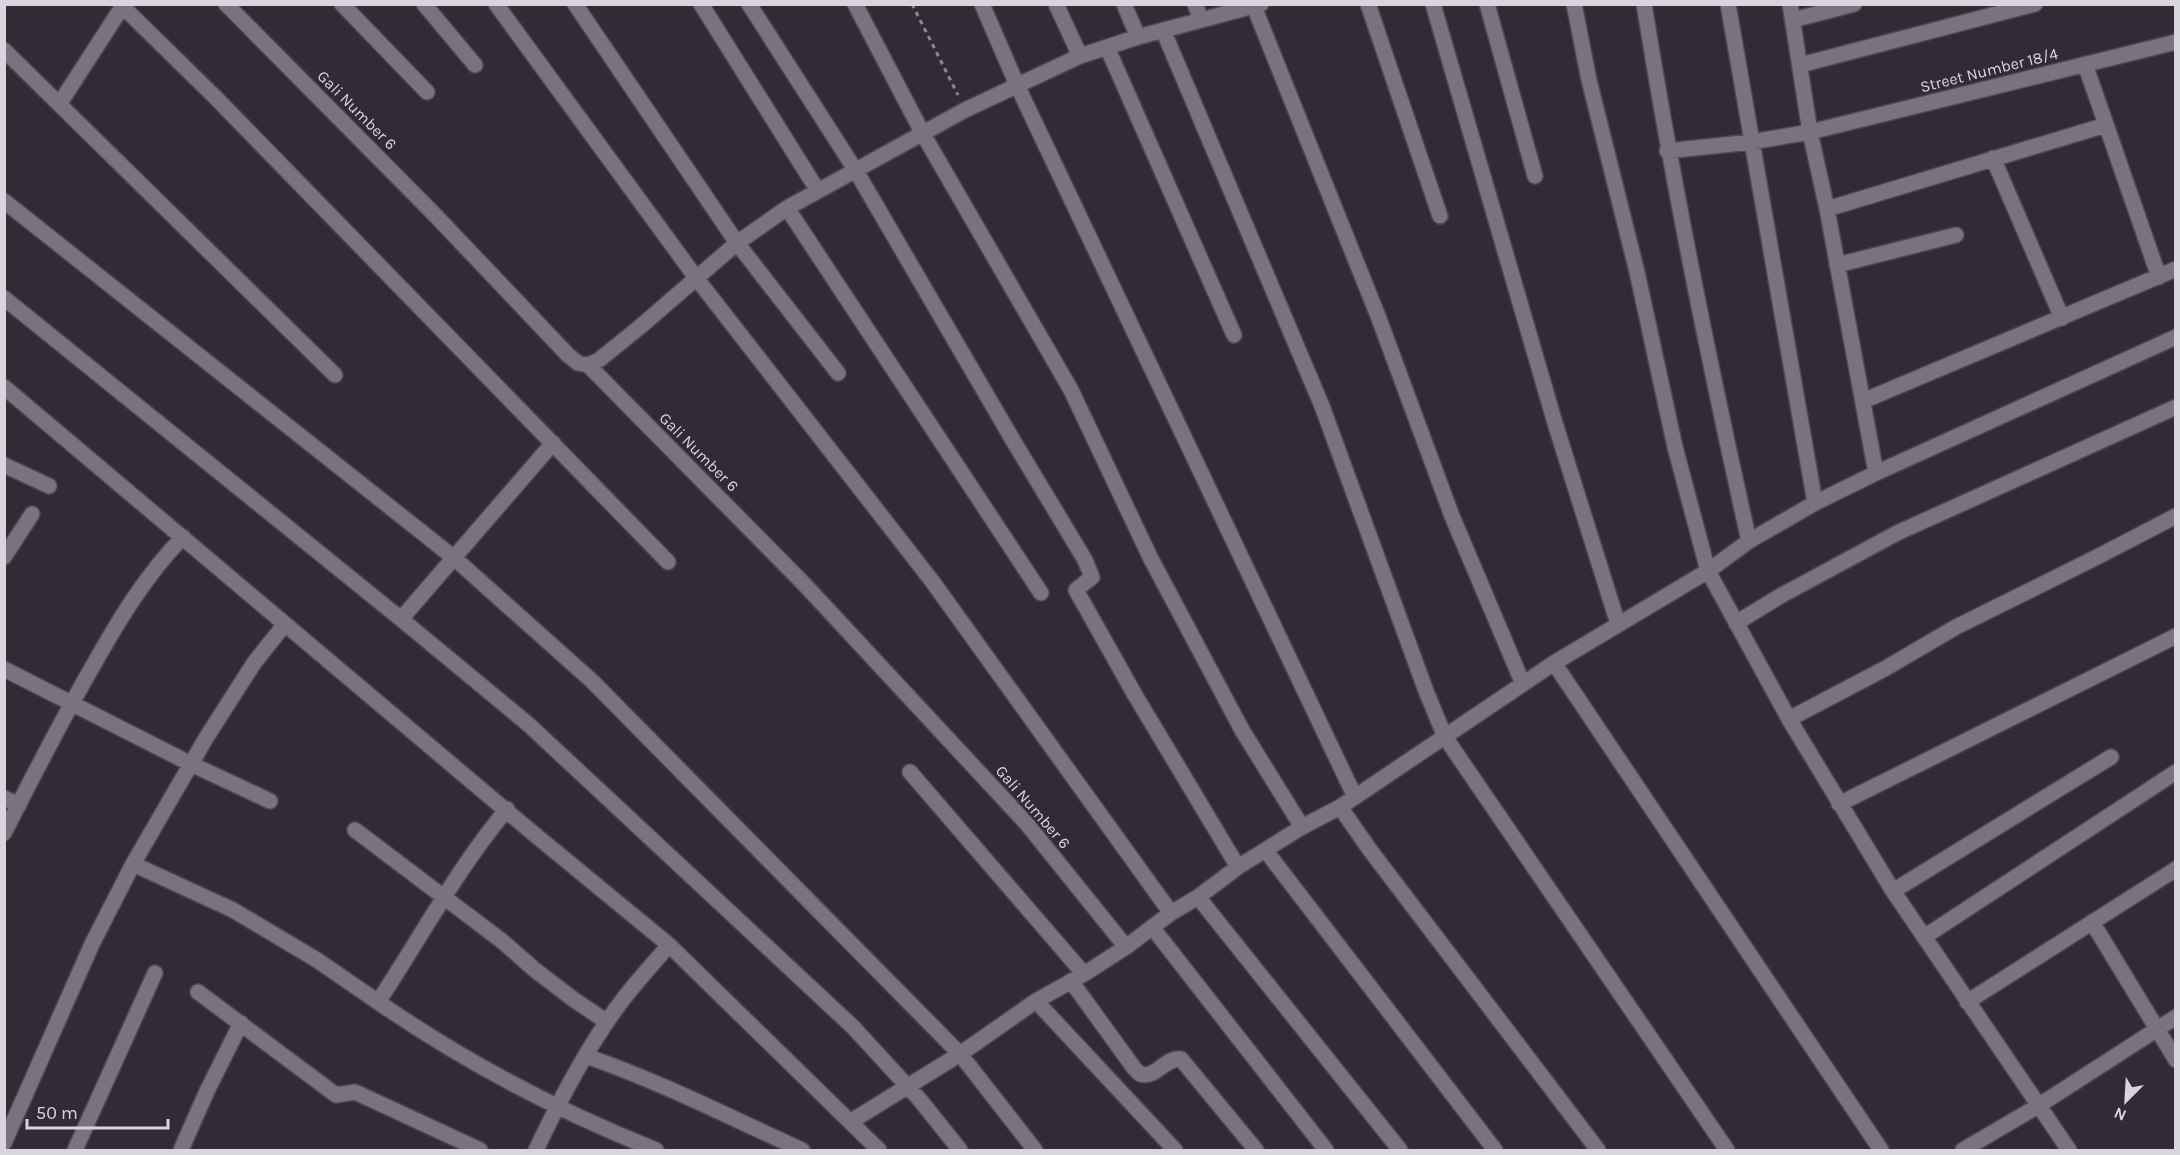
<svg xmlns="http://www.w3.org/2000/svg" width="2180" height="1155" font-family="Karla,sans-serif">
<rect width="100%" height="100%" fill="#322b36"/>
<g fill="none" stroke-linecap="round" stroke-linejoin="round">
<g stroke="#4c464f" stroke-width="18">
<path id="minor" d="M120,4l95,93 453,465
M226,4l209,211 133,140 10,8 10,2 217,220 222,239 99,123
M342,4l85,88
M424,4l51,61
M496,4l201,275 235,302 239,332
M575,4l162,239 101,130
M701,4l117,187
M749,4l107,167 158,271 71,118 7,17 -16,13 59,105 103,172
M855,4l68,130 148,256 79,167 92,173 60,97
M982,4l35,81 338,712
M1056,4l24,52
M1124,4l14,33
M1195,4l6,16
M1253,4l125,312 74,200 71,168
M1368,4l72,212
M1433,4l122,419 63,201
M1487,4l48,172
M1574,4l15,76 48,192 38,175 33,124 81,148 104,172 176,259
M1644,4c29,181 65,359 105,537
M1728,4l87,499
M1790,4l20,128 17,77 49,264
M1793,20l61,-16
M1163,30l159,376 104,285 19,46 282,413
M1107,47l127,288
M4,50l331,325
M2085,64l74,213
M1800,65l235,-61
M60,103l64,-99
M1667,151l84,-9 59,-10 366,-90
M1993,158l69,160
M4,201l449,356 139,124 368,373 75,96
M787,208l254,385
M1827,209l279,-84
M1837,265l119,-30
M4,298l397,321 127,105 325,303 67,73 40,50
M588,365l11,-5 42,-34 96,-83 50,-35 178,-98 115,-54 58,-19 123,-33
M4,387l524,442 141,116 210,205
M1863,401l313,-132
M4,465l45,21
M4,557l28,-43
M401,619l152,-176
M1736,623l46,-28 115,-62 279,-126
M1554,663l327,487
M4,669l187,95 79,37
M1789,719l97,-51 70,-41 141,-70 79,-41
M910,772l174,202
M4,798l15,7
M1839,804l337,-168
M1340,807l30,43 228,300
M355,830l147,111 33,29 38,29 34,23
M4,833c29,-57 58,-114 90,-169 26,-46 52,-89 89,-127
M1266,851l229,299
M133,864l100,46 84,50 61,42c43,-65 79,-133 129,-193
M1893,891l218,-134
M1198,897l202,253
M2092,922l84,138
M1152,927l174,223
M1924,937l252,-165
M1071,981l63,87 6,6c16,5 25,-17 41,-15l75,91
M198,992l138,103 19,-3 125,58
M1036,1001l139,149
M378,1002c87,60 180,109 278,148
M1967,1002l209,-133
M586,1056c75,26 145,62 216,94
M850,1122l110,-68 76,-53 48,-27 42,-27 45,-34 27,-16 40,-30 64,-40 38,-20 214,-144 154,-92 41,-30 66,-38 61,-30 300,-136
M4,1143l88,-199 41,-80 73,-126 48,-75 31,-39
M75,1150l80,-177
M181,1150l26,-59 34,-68
M536,1150c24,-51 51,-103 85,-148 15,-20 32,-38 48,-57
M1963,1150l75,-44 138,-89"/>
</g>
<path stroke="#8c8790" stroke-width="3" stroke-dasharray="4.5 4.5" stroke-linecap="butt" d="M912,4l46,91"/>
<use href="#minor" stroke="#79727f" stroke-width="15"/>
</g>
<g text-anchor="middle" dominant-baseline="central" stroke-width="4.5" stroke-linejoin="round" paint-order="stroke">
<g font-size="16" fill="#d9d5dc" stroke="#322b36">
<text transform="translate(1989 70) rotate(-14)">Street Number 18/4</text>
<text transform="translate(357 110) rotate(45)">Gali Number 6</text>
<text transform="translate(699 452) rotate(45)">Gali Number 6</text>
<text transform="translate(1033 807) rotate(49)">Gali Number 6</text>
</g>
</g>
<rect width="2180" height="1155" fill="none" stroke="#d9d5dc" stroke-width="12"/>
<g transform="translate(2126 1101) rotate(204)" stroke="#322b36" stroke-width="4.5" paint-order="stroke">
<path d="M0-4.5L10 22L0 15L-10 22Z" fill="#d9d5dc"/>
<text y="-9" font-size="16" font-weight="bold" text-anchor="middle" fill="#d9d5dc">N</text>
</g>
<path d="M27 1119v9h141v-9" fill="none" stroke="#d9d5dc" stroke-width="3"/>
<text x="36" y="1119" font-size="18" fill="#d9d5dc" stroke="#322b36" stroke-width="4.5" paint-order="stroke">50 m</text>
</svg>
